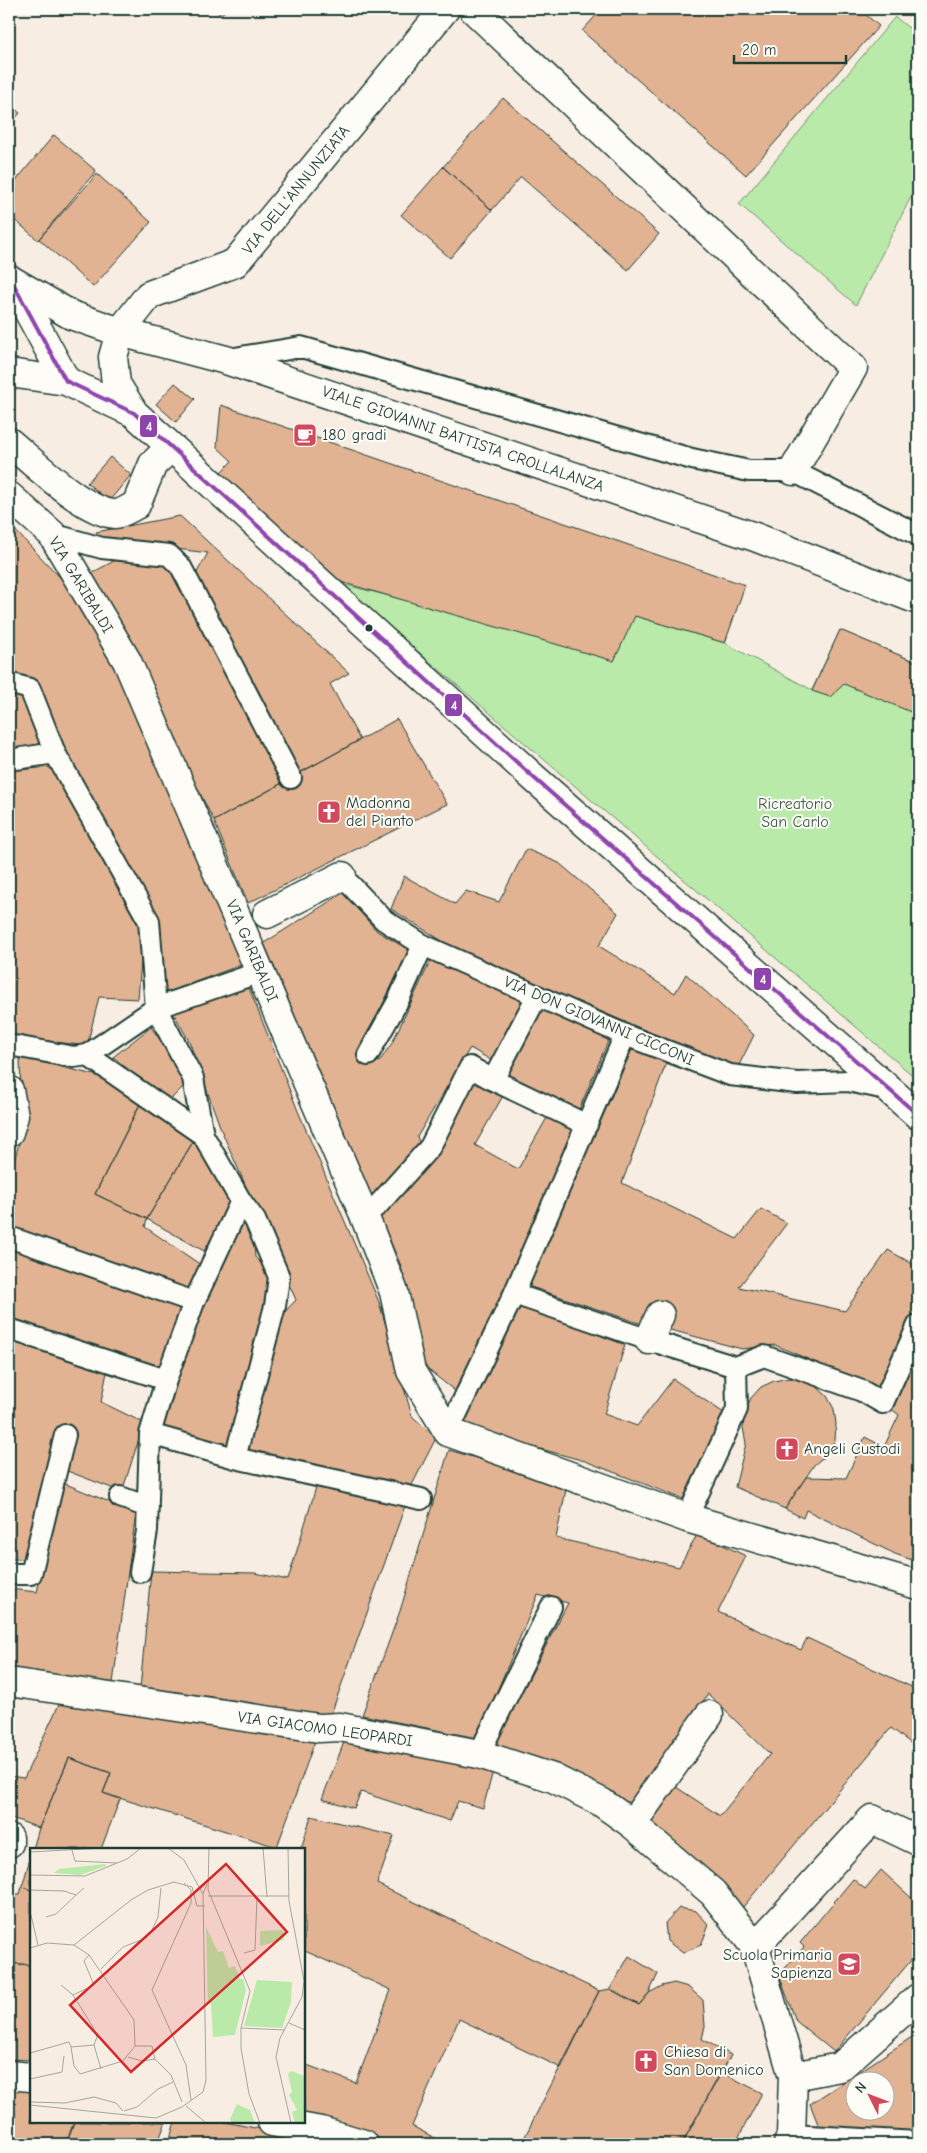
<svg xmlns="http://www.w3.org/2000/svg" width="927" height="2153" font-family="'Comic Neue',sans-serif">
<rect width="100%" height="100%" fill="#f8ede3"/>
<filter id="ink" filterUnits="userSpaceOnUse"><feTurbulence type="fractalNoise" baseFrequency=".02" numOctaves="2"/><feDisplacementMap in="SourceGraphic" scale="10" xChannelSelector="R" yChannelSelector="G"/><feConvolveMatrix kernelMatrix="1 2 1 2 8 2 1 2 1" color-interpolation-filters="sRGB"/></filter>
<g filter="url(#ink)">
<path fill="#baeaa9" stroke="#6c946e" d="M895,17l23,18v148l-62,122 -117,-101z
M338,583l87,22 210,11 90,27 87,47 28,-60 78,33v417z"/>
<path fill="#e2b393" stroke="#1f3d34" fill-rule="evenodd" d="M213,9h13l-5,6z
M602,9h257l20,17 -133,149 -164,-144z
M503,98l156,136 -31,36 -107,-93 -29,33 -49,-43z
M9,104l11,9 -11,13z
M54,135l42,36 -58,69 -29,-25v-26z
M443,167l49,43 -42,48 -49,-43z
M97,174l54,48 -58,65 -54,-48z
M175,383l20,16 -19,23 -20,-18z
M221,405l524,180 -20,58 -90,-27 -21,45 -280,-81 -114,-107 12,-12 -15,-14z
M110,457l21,18 -22,26 -22,-18z
M180,516l169,157 -19,11 30,56 -61,33 -103,-199 12,-21 -109,-14 -3,-7z
M9,524l68,71 39,66 62,145 63,159 -76,28 -10,-75 -56,-98 -64,-137 -26,-5z
M123,556l45,3 118,222 -72,40 -124,-247z
M840,630l78,33v52l-74,-31 -14,13 -18,-6z
M9,689l18,3 14,51 -32,9z
M397,719l50,85 -199,99 -34,-82z
M50,767l93,167 -5,65 -39,-2 -12,49 -78,-10v-265z
M526,849l33,14 59,50 -19,33 76,47 11,-19 68,61 -17,34 -277,-117 -69,-43 13,-33 51,28 11,-13 33,11z
M343,893l34,38 32,19 -47,97 6,8 11,7 13,-19 39,-83 99,41 -34,62 -26,-15 -53,89 3,7 -47,55 -109,-256z
M249,988l49,123 81,191 33,114 24,22 -25,49 -165,-35 32,-133 18,-19 -74,-168 -33,-91 -16,-29z
M536,1007l73,32 -31,73 -72,-34z
M151,1027l38,54 -21,21 -55,-45z
M634,1045l33,16 -45,122 115,56 24,-30 26,14 -48,64 106,24 43,-61 30,17v39l-38,84 -105,-45 -33,4 -79,-21 10,-21 -15,-7 -16,24 -114,-38z
M20,1057l95,23 27,20 -47,94 52,25 -2,8 56,38 -15,29 -177,-63v-51l13,-48z
M472,1077l32,17 -29,51 43,24 30,-53 26,13 -73,172 -46,90 -34,-27 -20,-98 -22,-51z
M142,1100l52,40 -47,79 -52,-25z
M194,1140l38,63 -28,48 -57,-32z
M237,1221l15,2 3,34 18,19 -43,171 -72,-22z
M9,1245l174,58 -23,63 -151,-45z
M515,1303l110,42 -21,69 33,12 36,-47 51,34 -41,86 -98,-38 -125,-34z
M9,1338l98,34 -6,30 43,21 -22,69 -60,-23 -3,-41 -35,131h-15z
M918,1347v215l-23,-8 -89,-44 -3,8 -18,-9 21,-32 40,1 19,-41 19,10 15,-32 -9,-7z
M789,1378l14,2 13,6 11,10 7,13 2,15 -1,16 -8,14 -13,11 -29,44 -50,-22 11,-44 -3,-15 2,-17 6,-13 10,-11 13,-6z
M449,1450l118,35 -11,53 123,29 19,-34 48,23 -28,56 83,38 6,-12 111,52v59l-27,-21 -148,179 -100,-83 27,-41 50,33 50,-62 -62,-60 -79,116 -71,-46 -64,-18 74,-143 -30,-8 -61,143 -115,-23 38,-104z
M61,1482l75,31 -23,170 -104,-10v-84l28,3z
M317,1484l89,19 -76,214 -190,-28 11,-118 104,2 33,7z
M62,1698l254,40 -39,109 -174,-54 8,-20 -42,-15 -30,70 -30,-11v-41l15,2z
M346,1737l147,34 -10,37 -25,-7 -8,20 -89,-29 -7,16 -32,-9z
M69,1758l42,15 -8,20 17,6 -19,50h-68l6,-21z
M311,1816l83,20 -17,48 222,107 -38,77 -102,-49 -47,107 34,18h-61l-32,-14 -49,-12v-54l52,19 35,-93 -86,-39 -1,4v-106h-3z
M31,1855v35l-9,-3z
M881,1870l37,34v48l-84,100 -38,-31 -17,-46 25,-28 -4,-4 53,-64 12,10z
M22,1887l9,3v72l-1,3 -21,-2v-69h11z
M679,1908l17,3 13,14 -8,20 -18,8 -16,-12 -2,-18z
M629,1956l29,18 -9,19 -10,12 -29,-16z
M9,1963l22,2v95l-22,-1z
M674,1983l14,4 15,13 2,26 -3,13 29,16 -49,89h-161l78,-153 11,-2 29,16 10,-12 13,-7z
M918,2033v101l-98,-5 -10,-25zM854,2080h30v30h-30z
M721,2072l41,21 -27,51h-44l-7,-4z
M9,2085l22,2v35h43l-8,22h-57z
M74,2122h92l-9,22h-91z
M175,2122h50l91,18 -1,4h-147z"/>
<g fill="none" stroke-linecap="round" stroke-linejoin="round">
<g stroke="#1f3d34" stroke-width="24">
<path id="service" d="M229,359l72,-12 391,112 57,12h44l125,64
M52,534l50,14 67,7 12,12 110,211
M9,683l21,6 25,64 94,168 7,87 -69,47 -13,2 -65,-12
M9,760l46,-7
M342,876l42,44 39,25 202,90 105,40 67,8 51,-2 38,8
M260,972l-104,36 37,70 10,57 38,66 14,19 24,57 -4,29 -40,152 186,41
M87,1055l116,80
M368,1055l30,-54 25,-56
M493,1080l94,45
M364,1215l14,-10 52,-58 40,-80 23,13 44,-84
M9,1237l185,65
M514,1294l135,46 87,27 1,42 -50,109
M9,1329l157,51
M736,1367l28,-11 98,35 21,12 35,-78
M448,1432l66,-138 111,-259
M150,1434l85,24
M120,1497l28,10
M140,1572l7,-41 3,-97 16,-54 28,-78 47,-101
M9,1574h22l34,-139
M479,1754l72,-147
M791,2135l127,7"/>
</g>
<g stroke="#1f3d34" stroke-width="31">
<path id="pedestrian" d="M267,914l75,-38
M649,1340l11,-25
M632,1824l77,-109"/>
</g>
<g stroke="#1f3d34" stroke-width="31">
<path id="minor" d="M473,9l380,359 -60,103
M13,283l53,98 68,32 400,365 384,337
M9,373l57,8
M134,413l-18,-29 -3,-27 7,-25 29,-37 86,-32 210,-254
M9,442c23,19 76,71 106,72 6,0 15,-6 21,-9l17,-41 18,-17
M9,496l43,38 75,127 237,554 30,77 17,79 37,61 239,86 231,67
M9,1090l5,26 -5,16
M9,1682l310,46 21,-1 139,27 74,24 48,24 31,22 81,69 42,54 38,129 -2,59 -3,9
M9,1838v5
M755,1947l117,-128 46,22
M9,2075l22,2
M793,2076l47,-9 78,-69
M272,2122l49,9 43,13"/>
</g>
<g stroke="#1f3d34" stroke-width="31">
<path id="secondary" d="M9,279l62,36 49,17 106,28 529,177 163,63"/>
</g>
<use href="#service" stroke="#fdfcf7" stroke-width="20"/>
<use href="#pedestrian" stroke="#fdfcf7" stroke-width="28"/>
<use href="#minor" stroke="#fdfcf7" stroke-width="28"/>
<use href="#secondary" stroke="#fdfcf7" stroke-width="28"/>
<g stroke="#fdfcf7" stroke-width="8">
<path id="bus-1" d="M13,283l53,98 68,32 400,365 384,337"/>
</g>
<use href="#bus-1" stroke="#8e44ad" stroke-width="4"/>
</g>
</g>
<defs>
<g id="cafe-square" transform="scale(1.25)"><rect x="-9" y="-9" width="18" height="18" rx="4" fill="#d1495b" stroke="#fdfcf7"/><path d="M-5.5-4.5H6V0H3Q3 3.5 0 3.5H-2.5Q-5.5 3.5-5.5 0ZM3-3.2v2h1.7v-2ZM-6 4.5H4V6H-6Z" fill="#fff"/></g>
<g id="church-square" transform="scale(1.25)"><rect x="-9" y="-9" width="18" height="18" rx="4" fill="#d1495b" stroke="#fdfcf7"/><path d="M-1.2-6h2.4v3.5h3.3v2.4h-3.3V6h-2.4V-.1h-3.3v-2.4h3.3Z" fill="#fff"/></g>
<g id="school-square" transform="scale(1.25)"><rect x="-9" y="-9" width="18" height="18" rx="4" fill="#d1495b" stroke="#fdfcf7"/><path d="M0-5L7-2L0 1L-7-2ZM-4 1L0 2.5L4 1V4Q0 6-4 4Z" fill="#fff"/></g>
</defs>
<g fill-rule="evenodd">
<use href="#cafe-square" x="305" y="435"/>
<use href="#church-square" x="329" y="812"/>
<use href="#church-square" x="787" y="1449"/>
<use href="#school-square" x="849" y="1964"/>
<use href="#church-square" x="646" y="2061"/>
</g>
<circle fill="#1f3d34" stroke="#fdfcf7" stroke-width="2" cx="369" cy="628" r="4.5"/>
<g text-anchor="middle" dominant-baseline="central" stroke-width="4" stroke-linejoin="round" paint-order="stroke">
<g font-size="16" fill="#1f3d34" stroke="#fdfcf7">
<text transform="translate(296 190) rotate(-51)">VIA DELL'ANNUNZIATA</text>
<text transform="translate(463 439) rotate(19)">VIALE GIOVANNI BATTISTA CROLLALANZA</text>
<text transform="translate(81 585) rotate(59)">VIA GARIBALDI</text>
<text transform="translate(252 951) rotate(67)">VIA GARIBALDI</text>
<text transform="translate(599 1021) rotate(23)">VIA DON GIOVANNI CICCONI</text>
<text transform="translate(325 1729) rotate(8)">VIA GIACOMO LEOPARDI</text>
</g>
<g font-size="16" fill="#1f3d34" stroke="#fdfcf7" text-anchor="start">
<text x="322" y="435">180 gradi</text>
<text x="346" y="803">Madonna<tspan x="346" dy="18">del Pianto</tspan></text>
<text x="804" y="1449">Angeli Custodi</text>
<text x="832" y="1955" text-anchor="end">Scuola Primaria<tspan x="832" dy="18">Sapienza</tspan></text>
<text x="664" y="2052">Chiesa di<tspan x="664" dy="18">San Domenico</tspan></text>
</g>
<g font-size="16" fill="#3e604b" stroke="#fdfcf7">
<text x="795" y="804">Ricreatorio<tspan x="795" dy="18">San Carlo</tspan></text>
</g>
</g>
<g transform="translate(30 1848)">
<rect width="275" height="275" fill="#f8ede3"/>
<path d="M75,16l1,2 -26,9 -26,-2 5,-4zM176,79l12,25 5,-1 6,17 6,-2 5,13h3l3,11 -11,45 -22,2 -2,-33h-3zM253,82l1,10 -24,6v-15zM227,132l35,2 -1,20 -9,26 -38,-2zM261,223l14,5v47h-10l-3,-11 5,-2 -8,-15 3,-3 -4,-18zM207,256l13,6 5,13h-23l-2,-4z" fill="#baeaa9"/>
<path fill="none" stroke="#a1a79d" stroke-width="1" d="M138,0l16,12 19,34M179,0l-1,42 42,101 -9,37v20l8,46 11,29M233,0l4,49M258,0l1,53 15,80 -2,16 -22,41 -4,19 15,66M42,2l3,11 42,2M0,4l73,-4M0,27l55,1 42,-17 14,-11M154,35l7,7v13l-39,87 34,75 5,35M0,42l34,1 12,4 8,-7M178,48h81M0,63l8,34M16,69l10,-3 20,-19M44,97l57,-45 17,-10 26,-8 18,5 5,19h8M0,100l17,-5 27,2 15,10 45,65 1,26 -12,15 -43,13 -6,-8 -3,-19M214,105l11,-3 2,-53M71,121l22,-22 23,-9 5,-6 7,-15 3,-29M31,137l12,10 20,32 4,10 -3,8M43,147l21,-10 -10,-24 5,-6M259,175l16,7M211,180l44,2M64,197l7,24M105,198h17l3,13 16,16 11,27M0,205l39,-11 2,5 23,-2M98,209l14,4 13,-2M0,231l32,-7 2,-16M0,254l35,1 29,-6 22,6 7,8M0,257l126,13 26,-11 21,-15 3,-12 -3,-186 4,-10M156,258l20,17M94,263l13,-4 21,-18 15,-7M16,275h64"/>
<path fill="#d62828" fill-opacity="0.15" stroke="#d62828" stroke-width="2.5" d="M196,16l61,68 -156,140 -61,-67z"/>
<rect width="275" height="275" fill="none" stroke="#1f3d34" stroke-width="2.5"/>
</g>
<g stroke="#fdfcf7" stroke-width="2">
<rect x="139" y="414" width="19" height="24" rx="5" fill="#8e44ad"/>
<rect x="444" y="693" width="19" height="24" rx="5" fill="#8e44ad"/>
<rect x="753" y="967" width="19" height="24" rx="5" fill="#8e44ad"/>
</g>
<g font-size="14" text-anchor="middle" font-weight="bold" fill="#fff">
<text x="149" y="431">4</text>
<text x="454" y="710">4</text>
<text x="763" y="984">4</text>
</g>
<rect width="927" height="2153" fill="none" stroke="#fdfcf7" stroke-width="30"/>
<rect x="15" y="15" width="897" height="2123" fill="none" stroke="#1f3d34" stroke-width="2" filter="url(#ink)"/>
<g transform="translate(870 2096) rotate(312)"><circle r="24" fill="#fdfcf7" stroke="#a4b0a9"/>
<path d="M0-4L9 19L0 12L-9 19Z" fill="#d1495b"/>
<text y="-8" font-size="14" font-weight="bold" text-anchor="middle" fill="#1f3d34">N</text>
</g>
<path d="M734 55v8h112v-8" fill="none" stroke="#1f3d34" stroke-width="2.5"/>
<text x="742" y="55" font-size="15" fill="#1f3d34" stroke="#fdfcf7" stroke-width="4" paint-order="stroke">20 m</text>
</svg>
